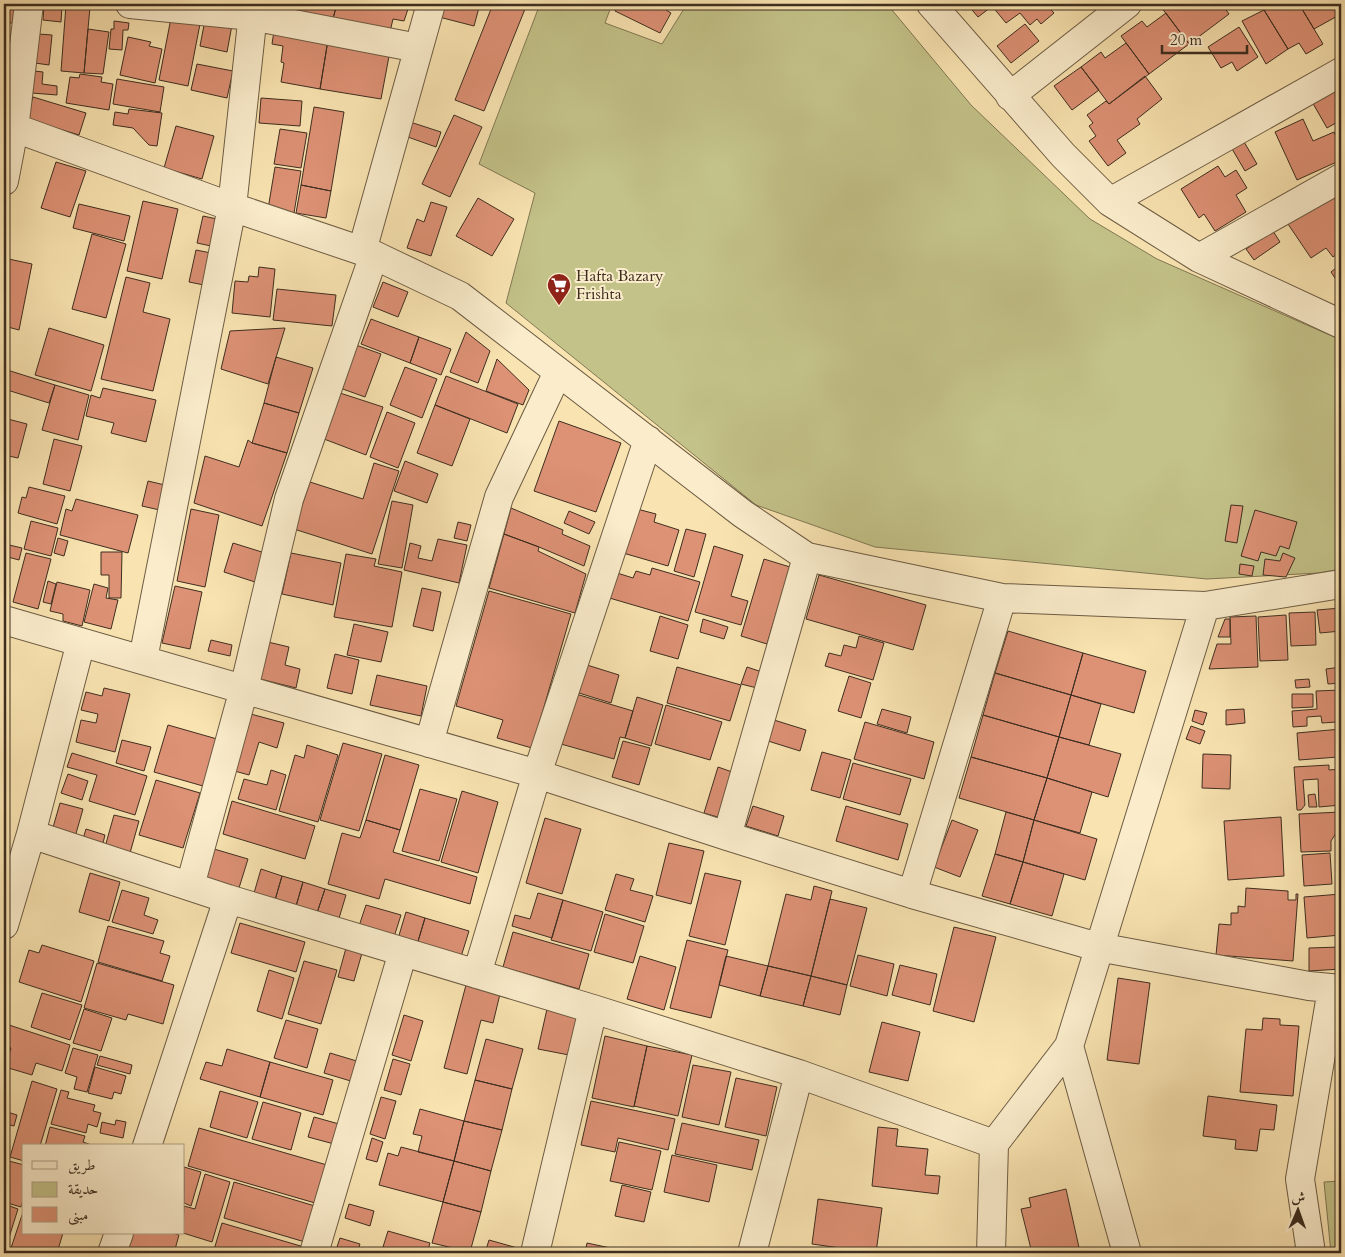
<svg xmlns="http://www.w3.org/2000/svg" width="1345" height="1257" font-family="Cardo,Amiri,serif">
<rect width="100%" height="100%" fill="#f9e4b1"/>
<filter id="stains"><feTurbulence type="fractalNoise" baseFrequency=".004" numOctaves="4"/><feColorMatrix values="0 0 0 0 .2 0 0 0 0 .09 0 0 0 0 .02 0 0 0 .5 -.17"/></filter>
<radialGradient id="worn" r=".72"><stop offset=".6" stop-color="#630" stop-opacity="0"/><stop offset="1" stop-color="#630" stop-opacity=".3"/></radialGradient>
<path fill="#c3c288" stroke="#807854" d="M540,4h72l-7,19 57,21 25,-40h200l84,101 119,114 67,40 184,81v229l-22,4 -112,6 -332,-32 -119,-42 -250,-202 29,-110 -56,-29z
M1341,1181v72h-10l-7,-71z"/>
<path fill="#dd9175" stroke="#3e2e20" d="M4,4h10l-1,19h-9z
M268,4h23l-2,9 -22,-6z
M299,4h38l-5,18 -35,-9z
M337,4h60l-1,1 12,4 -4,12 -11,-2 -4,17 -57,-14z
M442,4h38l-6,22 -35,-9z
M493,4h34l-43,107 -29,-11z
M619,4h50l-3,6 5,3 -11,20 -45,-22z
M967,4h28l-17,13z
M995,4h51l8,9 -13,11 -4,-5 -7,6 -10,-12 -14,10 -14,-17z
M1165,4h57l7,10 -40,30 -28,-37z
M1274,4h12l2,3 6,-3h5l24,40 -17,10 -7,-11 -11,6 -24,-39z
M1299,4h42v10l-27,15z
M44,5l18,1 -1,16 -18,-2z
M66,5l24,2 -6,66 -23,-2z
M1264,10l24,39 -22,15 -24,-43z
M1166,13l23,31 -40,30 -28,-38 21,-15 5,6z
M171,18l29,6 -12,62 -29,-6z
M205,20l27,5 -5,27 -27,-6z
M114,21l15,2 -1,7h-5l-1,20 -13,-1 2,-20h3z
M1025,24l14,17 -28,22 -14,-17z
M1239,27l19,30 -21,14 -5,-9 -11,6 -13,-21z
M88,29l21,3 -6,42 -19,-1z
M274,31l54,9 -8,49 -39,-7 3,-19 -3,-1 2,-16 -11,-2z
M38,34l14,1 -3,30 -14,-2z
M128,37l23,5 -2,4 13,3 -7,34 -35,-8z
M4,40h8l-1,11 -7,-1z
M328,40l62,11 -9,48 -61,-10z
M1126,43l23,31 -40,30 -28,-37 20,-15 4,6z
M197,64l36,7 -6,27 -36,-8z
M1081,67l18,23 -27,20 -18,-24z
M34,71l9,1 -1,12 15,2v9l-25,-2z
M1341,72v48l-14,8 -16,-28z
M80,74l22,3 -1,5 12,2 -4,26 -43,-7 4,-26 9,1z
M1145,76l17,23 -25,20 3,5 -23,16 9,13 -18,13 -19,-25 7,-5 -7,-10 4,-3 -6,-8 19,-14 3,3z
M117,79l47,8 -4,25 -47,-8z
M33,97l53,16 -7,22 -53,-16z
M261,98l41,3 -2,25 -41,-3z
M314,107l30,5 -13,79 -30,-6z
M129,109l33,4 -5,33 -8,-1 -16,-17 -20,-3 2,-13 13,2z
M454,115l28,12 -32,70 -28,-13z
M1303,119l10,22 21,-9 7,16v12l-44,20 -22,-48z
M410,122l31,10 -5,15 -31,-11z
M176,126l38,10 -12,43 -38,-11z
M280,129l27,4 -6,35 -27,-4z
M1240,135l17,29 -12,7 -17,-29z
M56,162l30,9 -16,46 -29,-9z
M1218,166l7,11 11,-7 11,18 -11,7 10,17 -31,19 -11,-17 -5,4 -18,-29z
M275,167l26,4 -7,42 -26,-4z
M301,185l30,6 -5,27 -30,-5z
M1338,190l3,6v55l-8,6 -7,-9 -15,10 -23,-34z
M478,198l36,21 -22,37 -36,-20z
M143,201l35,8 -16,70 -35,-8z
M431,202l16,5 -16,49 -24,-8 10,-29 7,3z
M79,204l51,12 -6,25 -51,-13z
M203,216l14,3 -6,27 -14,-3z
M1273,231l7,11 -26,18 -8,-11z
M92,234l34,10 -20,74 -34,-9z
M196,250l15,3 -7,32 -15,-3z
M4,258l28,6 -13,66 -15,-4z
M1341,264v23l-10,-15z
M259,267l16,2 -5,48 -38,-4 3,-32 13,1 1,-6 9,1z
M126,277l24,6 -7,29 27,7 -17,72 -52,-12z
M383,282l25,10 -10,25 -25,-10z
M277,289l59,6 -4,31 -59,-6z
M371,319l48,18 -9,26 -49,-19z
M49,328l55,17 -13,46 -56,-16z
M285,328l-17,56 -47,-15 9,-38z
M466,332l24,19 -12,32 -28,-11z
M419,337l32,12 -10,26 -31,-12z
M356,345l25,9 -16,43 -25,-9z
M276,357l37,11 -14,45 -35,-10z
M497,359l32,31 -6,15 -37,-14z
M405,367l32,12 -15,39 -32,-13z
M4,369l51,16 -6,18 -45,-14z
M446,376l72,28 -11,29 -72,-28z
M55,385l34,10 -11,45 -36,-10z
M103,388l53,12 -10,42 -35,-9 3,-10 -28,-7 5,-21 9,3z
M340,393l43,14 -17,48 -42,-16z
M264,403l35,10 -12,40 -35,-10z
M435,405l35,14 -18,47 -35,-13z
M387,412l28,11 -17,45 -28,-11z
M4,418l23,6 -9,34 -14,-3z
M559,421l62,22 -25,69 -62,-21z
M54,439l28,7 -12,45 -27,-7z
M248,440l4,3 35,10 -25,73 -68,-23 11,-47 34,11z
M405,461l33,13 -11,29 -33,-12z
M374,463l25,8 -27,83 -78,-25 16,-47 53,17z
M148,481l21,5 -5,25 -22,-5z
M29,487l36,9 -8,28 -39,-11 4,-16 4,1z
M76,499l62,16 -10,38 -68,-18 6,-26 6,2z
M392,501l21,4 -11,63 -24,-4z
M1231,505l12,1 -6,37 -12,-2z
M511,508l52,22 -1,4 28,12 -6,20 -45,-19 -35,-13z
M191,509l28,6 -14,72 -28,-6z
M637,509l19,5 -2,8 25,8 -11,36 -45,-13z
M1255,510l42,12 -8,27 -9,-3 -4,10 -15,-4 -3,9 -17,-5z
M569,511l26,11 -6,12 -25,-11z
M31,521l27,7 -7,28 -27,-7z
M458,522l13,3 -4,16 -13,-3z
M686,529l20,5 -12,43 -20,-6z
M504,534l35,13 -1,4 48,23 -11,39 -86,-25z
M58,538l10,3 -4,15 -10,-3z
M438,539l29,6 -8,38 -55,-13 6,-27 11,3 -3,12 14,3z
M233,543l32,10 -10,29 -31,-10z
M5,544l17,4 -3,12 -15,-4z
M714,546l29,9 -12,41 17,5 -7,24 -46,-13z
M101,552h21l-1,46h-12v-23h-8z
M26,553l25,6 -13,50 -25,-7z
M291,553l50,10 -8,42 -51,-11z
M1283,553l12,5 -9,19 -23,-2 2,-16 15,2z
M346,554l30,5 -2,7 28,6 -10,55 -58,-10z
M764,559l26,8 -23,77 -26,-8z
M1240,564l14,2 -2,10 -13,-2z
M652,568l48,14 -12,39 -82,-24 8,-25 19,6 3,-7 14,4z
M819,575l107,30 -13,45 -107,-31z
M48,581l8,3 -5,20 -8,-2z
M57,582l33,8 -8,36 -19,-5v-7l-13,-3z
M94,584l14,4 -2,10 12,2 -7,29 -27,-7z
M175,586l27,6 -12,57 -28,-6z
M422,588l19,4 -8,39 -20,-5z
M489,591l82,23 -39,134 -35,-10 6,-18 -47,-14z
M1341,608v23l-21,2 -3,-23z
M1315,612l1,33 -25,1 -2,-33z
M1286,615l2,45 -28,1 -2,-44z
M660,616l28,9 -10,34 -28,-8z
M1256,616l2,51 -49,2 8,-25h14l-1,-27z
M703,619l25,8 -4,12 -24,-7z
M1225,619h5v18h-12z
M354,624l34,8 -7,30 -34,-7z
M1008,631l75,22 -12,42 -76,-22z
M859,636l25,7 -11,37 -48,-14 4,-13 12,3 3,-11 12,3z
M211,640l21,5 -2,11 -22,-5z
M268,642l21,5 -4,18 15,4 -4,19 -36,-9z
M1083,653l63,18 -12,42 -63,-18z
M335,654l24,6 -7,34 -25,-6z
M587,665l32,10 -8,28 -32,-10z
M677,667l64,18 -11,36 -63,-18z
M747,667l15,5 -5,16 -16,-4z
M1341,667v16l-13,1 -2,-15z
M995,673l76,22 -12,42 -76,-22z
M377,675l50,11 -6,30 -51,-11z
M849,676l22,7 -10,35 -23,-7z
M1309,679l1,8 -14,1 -1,-8z
M104,688l26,6 -15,58 -39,-10 5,-22 15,3 2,-9 -17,-4 5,-18 16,4z
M1341,690v22h-5l1,10 -15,1 -1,-7 -14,1v9l-14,1 -1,-16 25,-2 -1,-18z
M576,694l57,17 -8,27 -5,-1 -6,22 -53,-15z
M1292,694h21v13l-21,1z
M1071,695l30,9 -12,41 -30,-8z
M637,697l26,8 -12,41 -26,-8z
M666,705l56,17 -12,38 -55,-16z
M882,709l29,8 -4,16 -30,-9z
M1244,709l1,14 -19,2v-15z
M1195,710l12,3 -4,12 -11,-4z
M247,713l37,10 -7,25 -18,-6 -10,33 -18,-5z
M983,715l76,22 -12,41 -76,-21z
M774,720l32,10 -6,21 -32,-10z
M865,722l69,20 -10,37 -70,-20z
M168,725l49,14 -14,47 -49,-14z
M1191,726l14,5 -5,13 -14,-5z
M1341,729v32h-3v-4l-39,3 -2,-27z
M1059,737l62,17 -13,43 -61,-19z
M122,740l29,7 -7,24 -28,-8z
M623,741l27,7 -11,37 -27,-8z
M343,743l39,11 -23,77 -39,-11z
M307,745l31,10 -20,67 -39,-11 16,-56 9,3z
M822,752l29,8 -11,38 -29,-8z
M72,753l75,23 -12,39 -46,-14 8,-26 -30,-8z
M1203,754l28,1 -1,34 -28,-1z
M385,755l34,10 -19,65 -34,-10z
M971,757l76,21 -13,42 -75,-22z
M853,763l58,16 -11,36 -57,-16z
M1329,765v5l12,-1v36l-22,2 -1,-28 -15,1 2,25 -4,5h-4l-3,-43z
M718,767l17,6 -14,45 -17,-5z
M271,770l15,5 -10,35 -38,-11 6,-20 23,6z
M68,774l20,7 -6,19 -21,-7z
M1047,778l45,14 -12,41 -46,-13z
M156,780l44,13 -17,55 -44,-13z
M420,789l37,10 -18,62 -37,-10z
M462,791l36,11 -20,71 -37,-11z
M1315,794l2,13h-8l-1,-12z
M232,801l83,25 -10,33 -82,-25z
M60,803l23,6 -8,28 -23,-6z
M753,806l31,10 -6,20 -32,-10z
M846,806l62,18 -10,36 -62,-19z
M1006,812l28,8 -11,42 -28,-8z
M1341,812v18h-3l-7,11v10l-30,1 -2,-38z
M114,815l25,6 -9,32 -25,-6z
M1281,817l3,59 -56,4 -4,-59z
M545,818l36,11 -19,65 -36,-11z
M366,820l34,10 -7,22 84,25 -7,27 -85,-25 -6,20 -51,-15 14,-51 18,5z
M952,820l26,10 -18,47 -26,-10z
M1034,820l63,19 -12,41 -62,-18z
M86,829l19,6 -3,12 -20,-5z
M669,843l35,8 -13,53 -35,-9z
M214,849l34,10 -9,29 -33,-11z
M1330,853l2,31 -28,2 -2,-31z
M995,854l28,8 -13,42 -28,-8z
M1023,862l41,12 -12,42 -42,-12z
M261,869l21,7 -9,31 -21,-7z
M90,873l30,9 -11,39 -30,-9z
M705,873l36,8 -16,64 -36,-9z
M616,874l18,5 -4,11 23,6 -8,26 -40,-12z
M282,876l21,6 -9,31 -21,-6z
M303,882l22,7 -10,30 -21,-6z
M814,886l18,5 -21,85 -43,-10 18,-72 25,6z
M1246,888l42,3v9h8v-6h2l-5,67 -77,-6 3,-31 12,1v-12h7v-7l7,1z
M325,889l21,6 -9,30 -22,-6z
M122,890l27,8 -5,17 14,5 -5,14 -41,-12z
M538,893l25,7 -11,38 -40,-12 3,-11 15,4z
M1341,894v41l-34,3 -3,-41z
M830,899l37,9 -20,77 -36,-9z
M563,900l40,12 -12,39 -40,-11z
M366,905l35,10 -8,25 -35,-11z
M406,912l19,6 -9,30 -19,-6z
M605,914l39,12 -11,37 -39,-11z
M425,918l44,13 -9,29 -44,-12z
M240,923l65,19 -9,30 -65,-19z
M108,926l56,15 -4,12 10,3 -8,25 -64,-19z
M954,927l42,10 -22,85 -41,-11z
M513,932l76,22 -10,35 -76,-22z
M687,940l41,10 -17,68 -41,-10z
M42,945l52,16 -13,41 -62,-20 10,-32 10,3z
M1341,947v22l-32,2v-23z
M346,948l16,5 -8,28 -16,-4z
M858,955l36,9 -7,32 -37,-10z
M640,956l36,11 -12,43 -37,-11z
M726,956l42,10 -8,30 -41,-11z
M304,961l33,9 -16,54 -33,-10z
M97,963l77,22 -11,39 -35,-10 -2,6 -42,-12z
M900,965l37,9 -7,31 -38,-10z
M768,966l43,10 -8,30 -43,-10z
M269,970l25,8 -12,41 -25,-8z
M811,976l36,9 -7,30 -37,-9z
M1118,978l32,5 -11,81 -32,-4z
M466,985l34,9 -7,29 -12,-3 -14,54 -23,-6z
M42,993l40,12 -12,35 -39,-13z
M84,1009l28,9 -11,33 -28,-8z
M547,1009l30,7 -8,39 -31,-6z
M404,1015l19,6 -12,40 -19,-6z
M1263,1018l17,1v6l19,1 -6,70 -53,-4 6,-63 16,1z
M286,1020l32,9 -11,39 -33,-10z
M882,1022l38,10 -12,49 -39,-9z
M6,1024l64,21 -8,26 -26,-8 -4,12 -27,-8 6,-19 -7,-3v-14z
M605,1036l42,10 -13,61 -42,-9z
M486,1039l37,10 -11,40 -37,-9z
M647,1046l45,9 -14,61 -44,-10z
M73,1048l25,7 -11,37 -13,-3 3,-12 -12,-4z
M227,1049l43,13 -10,35 -60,-18 6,-17 16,4z
M330,1053l30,9 -6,20 -30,-9z
M100,1056l32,9 -2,9 -33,-9z
M393,1059l17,5 -9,31 -17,-5z
M270,1062l63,18 -10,35 -63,-18z
M693,1065l38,7 -12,53 -37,-8z
M95,1067l31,9 -5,18 -7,-2 -2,7 -24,-6z
M736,1078l41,9 -11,49 -41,-9z
M475,1080l37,9 -10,41 -38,-9z
M32,1081l25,8 -17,57h-16v15l-14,-4z
M61,1090l8,2 -2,6 28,7 -2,6 8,2 -4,14 -9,-3 -2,9 -35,-9z
M220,1091l38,11 -11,36 -37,-11z
M1208,1096l69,9 -3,25 -14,-1 -3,22 -22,-2 1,-9 -33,-4z
M381,1097l15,4 -11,38 -15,-5z
M591,1101l84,18 -7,31 -50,-12 -3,14 -34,-7z
M263,1102l38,11 -10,37 -39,-11z
M420,1109l44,12 -10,40 -36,-9 4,-16 -9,-2z
M4,1111l13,4 -3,11 -9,-2 -1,4z
M314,1117l25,7 -5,20 -26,-7z
M116,1120l10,2 -3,16 -23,-5 2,-11 13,3z
M464,1121l38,9 -11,41 -37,-10z
M682,1123l77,17 -7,30 -77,-16z
M50,1127l35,9 -2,6 11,4h-49z
M878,1127l20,2 -2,17 32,3 -3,26 15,1 -2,18 -66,-8z
M199,1128l128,37 -12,38 -127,-37z
M372,1138l11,4 -6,20 -11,-3z
M619,1142l42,9 -9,39 -42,-9z
M401,1147l53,14 -11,41 -64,-17 9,-32 10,3z
M672,1155l45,10 -8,37 -45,-10z
M9,1161l15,4v31l-3,11 -17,-5v-25z
M454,1161l37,10 -10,41 -38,-10z
M184,1167l17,5 -10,34 -7,-3z
M205,1174l25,8 -18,60 -29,-9 1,-27 11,3z
M234,1182l81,24 -10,36 -81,-24z
M622,1185l29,7 -7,30 -29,-6z
M1066,1189l14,63 -48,1 -11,-44 10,-2 -2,-9z
M818,1199l64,9 -6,45 -64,-9z
M443,1202l38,10 -11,40 -38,-9z
M4,1204l14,5 -12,38 -2,-1z
M349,1204l25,7 -4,15 -25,-8z
M24,1209v24h39l-6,20h-41l-6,-2z
M222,1223l82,24 -2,6h-89z
M388,1231l42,12 -3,10h-28l1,-1 -17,-5z
M132,1233h41l6,2 -5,18h-48z
M340,1238l20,6 -3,9h-22z
M489,1240l32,9 -2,4h-34z
M587,1243l47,10h-49z"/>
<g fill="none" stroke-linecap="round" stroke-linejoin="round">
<g stroke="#6d5c44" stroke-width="30">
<path id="minor" d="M130,4l122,12 166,32
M931,4l132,151 47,47 89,56 142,66
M1010,96l117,-92
M4,124l228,83 142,48 86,41 283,218 64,43 195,41 203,8 136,-22
M4,181l10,-52 15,-125
M1110,202l231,-130
M362,251l69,-247
M1199,258l142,-80
M4,620l533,154 190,62 185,58 186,53 211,39 32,3
M143,659l89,-452 22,-203
M429,743l70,-246 59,-125
M31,834l197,65 365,110 206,65 195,70 75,-98
M727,836l80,-279
M190,886l54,-197 45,-190 85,-244
M912,894l90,-296
M4,925l27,-91 50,-192
M477,974l60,-200 111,-334
M147,1146l81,-247
M112,1253l7,-20
M314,1253l89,-301
M535,1253l58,-244
M752,1253l47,-179
M991,1253l3,-109
M1127,1253l-58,-207 136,-440
M1311,1253l-11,-74 32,-190"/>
</g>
<use href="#minor" stroke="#fbedcc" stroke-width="28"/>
</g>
<defs>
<g id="supermarket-pin" transform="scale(1.25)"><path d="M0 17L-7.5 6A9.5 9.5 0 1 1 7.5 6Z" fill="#8f2418" stroke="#fbedcc"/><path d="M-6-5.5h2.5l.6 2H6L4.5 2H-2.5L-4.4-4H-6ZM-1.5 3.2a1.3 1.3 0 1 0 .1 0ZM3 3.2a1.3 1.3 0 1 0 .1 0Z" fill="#fff"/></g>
</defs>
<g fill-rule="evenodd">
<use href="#supermarket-pin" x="559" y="285"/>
</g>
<g text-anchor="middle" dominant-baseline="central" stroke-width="4" stroke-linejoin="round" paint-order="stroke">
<g font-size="16" fill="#3e2e20" stroke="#fbedcc" text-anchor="start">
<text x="576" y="276">Hafta Bazary<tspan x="576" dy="18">Frishta</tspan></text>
</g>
</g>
<rect width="1345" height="1257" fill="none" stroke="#f9e4b1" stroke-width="20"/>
<rect x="5" y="5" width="1335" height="1247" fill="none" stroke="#3e2e20" stroke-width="2.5"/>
<rect x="10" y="10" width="1325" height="1237" fill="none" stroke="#3e2e20"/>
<rect x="22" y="1144" width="162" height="90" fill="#fbedcc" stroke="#afa187"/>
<rect x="32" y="1161" width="25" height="8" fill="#fbedcc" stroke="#afa187"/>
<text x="68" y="1170" font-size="15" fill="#3e2e20">طريق</text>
<rect x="32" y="1182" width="25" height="15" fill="#c3c288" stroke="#afa187"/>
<text x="68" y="1194" font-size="15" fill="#3e2e20">حديقة</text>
<rect x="32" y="1207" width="25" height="15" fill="#dd9175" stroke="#afa187"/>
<text x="68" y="1220" font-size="15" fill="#3e2e20">مبنى</text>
<g transform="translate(1298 1210) rotate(2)" stroke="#fbedcc" stroke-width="4" paint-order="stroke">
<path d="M0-4L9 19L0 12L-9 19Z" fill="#3e2e20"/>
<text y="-8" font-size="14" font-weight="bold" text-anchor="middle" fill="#3e2e20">ش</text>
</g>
<path d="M1162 45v8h85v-8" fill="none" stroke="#3e2e20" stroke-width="2.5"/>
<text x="1170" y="45" font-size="15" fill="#3e2e20" stroke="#fbedcc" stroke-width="4" paint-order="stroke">20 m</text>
<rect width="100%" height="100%" filter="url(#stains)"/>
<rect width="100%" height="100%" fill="url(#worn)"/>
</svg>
